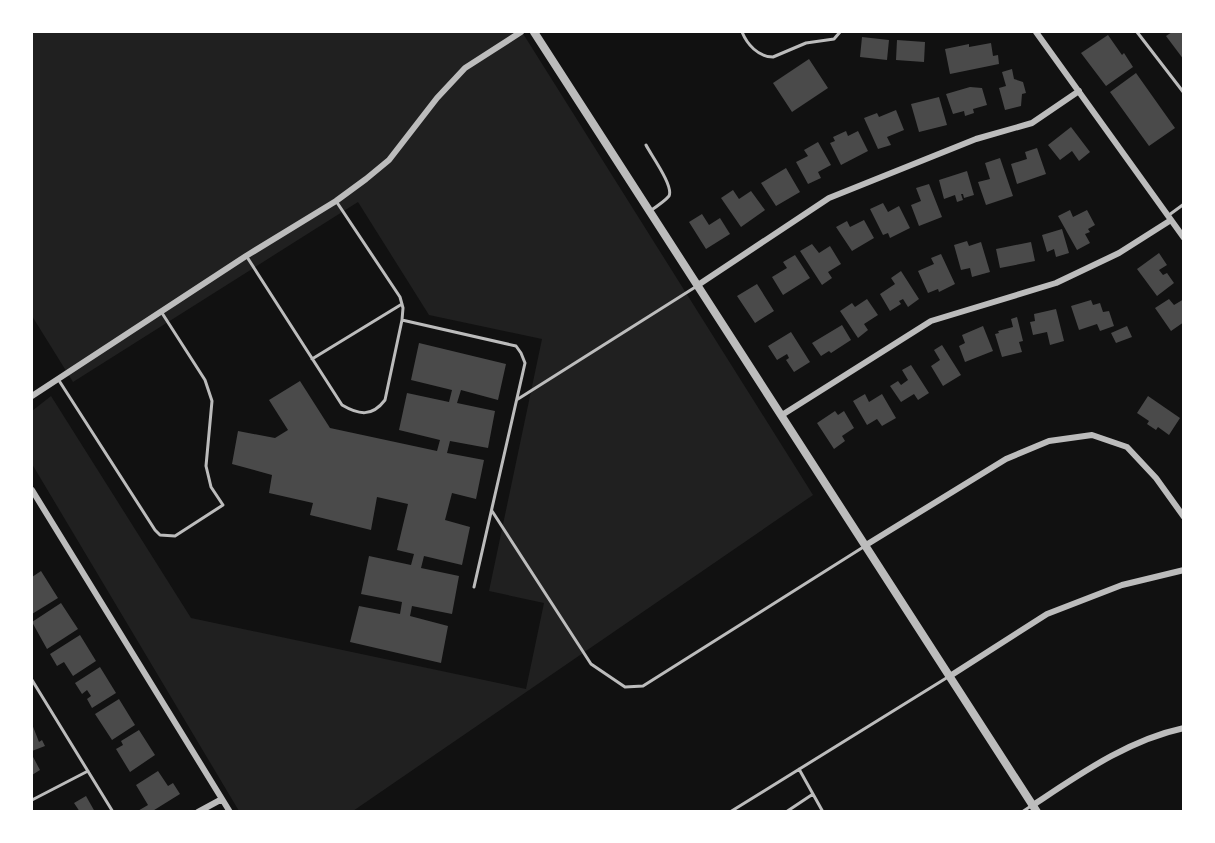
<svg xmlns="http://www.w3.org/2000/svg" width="1215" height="843" font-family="Spectral,serif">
<rect width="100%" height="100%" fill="#111"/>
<path fill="#202020" d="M32,32h490l291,463 -460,316h-114l-207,-347v-53l19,-15 140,222 335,71 18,-86 -55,-12 53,-252 -113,-24 -71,-113 -285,180 -41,-66z"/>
<path fill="#4a4a4a" d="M1172,32h12v28l-18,-24z
M1108,35l14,20 2,-2 9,14 -27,19 -25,-33z
M862,37l27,3 -2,20 -27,-3z
M897,40l28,2 -1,20 -28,-2z
M991,43l2,13 5,-1 1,9 -49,10 -5,-25 24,-5v3z
M809,59l19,29 -36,24 -19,-29z
M1012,69l2,10 9,3 3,11 -4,1 -1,12 -16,4 -6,-22 7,-2 -4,-14z
M1136,73l39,55 -26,18 -39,-54z
M970,87l12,1 5,17 -14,4 1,4 -9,3 -1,-5 -11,3 -7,-20z
M939,97l8,28 -28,7 -8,-28z
M896,110l8,20 -17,7 4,8 -13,4 -14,-31 13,-5 2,4z
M1071,127l19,25 -11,9 -7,-10 -12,9 -12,-15z
M846,131l2,5 10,-5 10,20 -27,14 -11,-22 5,-2 -2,-4z
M818,142l13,23 -13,7 3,6 -13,6 -12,-22 12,-6 -4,-6z
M1037,148l9,26 -29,10 -6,-20 16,-5 -2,-7z
M1000,158l13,38 -27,9 -8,-23 12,-3 -5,-16z
M786,168l14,24 -24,14 -15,-23z
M967,171l7,24 -10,3 -1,-4h-2l2,6 -6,2 -2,-7 -11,4 -5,-19z
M929,184l13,33 -23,9 -8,-21 10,-4 -5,-13z
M733,190l6,9 12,-8 14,19 -24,17 -20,-29z
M883,203l5,9 11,-6 11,22 -20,10 -2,-5 -5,2 -13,-26z
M1070,210l3,7 14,-7 8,15 -7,4 2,3 -5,2 5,9 -13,7 -19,-34z
M702,214l7,11 11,-7 10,16 -24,15 -17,-27z
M864,220l10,18 -22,13 -16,-24 11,-6 3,6z
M1062,229l7,24 -13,4 -2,-8 -7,3 -5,-17z
M967,241l2,5 12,-4 9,30 -18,5 -2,-9 -9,2 -7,-25z
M1031,242l4,19 -35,7 -4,-19z
M812,244l7,9 11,-7 11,18 -13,8 4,6 -10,7 -22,-34z
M1159,253l8,12 -8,5 4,5 4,-2 7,10 -17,13 -20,-27z
M941,254l14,30 -16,8 -1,-3 -10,4 -10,-22 16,-7 -3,-6z
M795,255l15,23 -27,17 -11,-18 15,-9 -4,-6z
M901,271l18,28 -11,8 -5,-8 -4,2 2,3 -11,7 -10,-17 15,-10 -4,-6z
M757,284l17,27 -19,12 -18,-27z
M867,299l11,16 -14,9 4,6 -10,8 -18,-27 12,-8 3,4z
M1169,299l5,6 10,-6v23l-13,9 -16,-23z
M1091,300l2,5 7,-2 3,9 6,-1 5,15 -14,5 -3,-7 -18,6 -8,-24z
M1056,309l8,32 -14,4 -3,-13 -14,3 -3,-13 5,-1 -1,-7z
M1017,317l6,24 -4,1 3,10 -20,5 -7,-23 4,-1 -1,-2 15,-4 -2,-8z
M842,325l9,15 -20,13 -2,-2 -8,5 -9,-13z
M983,326l10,25 -28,11 -6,-16 6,-3 -3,-8z
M1127,326l5,11 -16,6 -5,-10z
M791,332l19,30 -16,10 -8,-12 3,-2 -2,-4 -10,6 -9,-14z
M419,343l87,21 -8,36 -37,-10 -4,13 38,8 -7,37 -38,-7 -3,12 37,7 -8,39 -24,-6 -7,27 25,7 -8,38 -38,-9 -3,12 38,8 -7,38 -40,-8 -2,10 38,10 -7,37 -91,-21 9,-36 41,8 2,-12 -41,-8 8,-38 42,9 3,-11 -17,-4 11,-46 -31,-7 -6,33 -61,-15 3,-12 -44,-10 3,-18 -40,-11 6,-33 37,7 13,-8 -19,-30 31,-19 30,47 107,23 3,-11 -41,-10 8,-37 42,9 3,-12 -41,-10z
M942,345l19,30 -18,11 -12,-20 9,-6 -6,-10z
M911,365l18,28 -11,7 -4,-6 -13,8 -11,-16 8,-5 3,4 7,-5 -6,-10z
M865,394l4,8 13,-8 14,24 -14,8 -5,-7 -10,6 -14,-24z
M1148,396l32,22 -11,17 -11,-8 -2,3 -9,-6 2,-3 -12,-8z
M835,411l3,4 6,-4 10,17 -12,8 3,5 -11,8 -17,-26z
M41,571l17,27 -26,16v-37z
M61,603l17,26 -31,20 -15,-27z
M80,635l16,26 -23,15 -9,-14 -7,4 -7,-12z
M100,667l16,26 -24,15 -5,-9 4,-3 -4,-6 -5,4 -7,-11z
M119,699l16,26 -23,15 -17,-26z
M32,724l7,18 3,-2 3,6 -13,5z
M139,730l16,25 -25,17 -14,-23 7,-4 -2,-4z
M32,755l8,15 -8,5z
M158,771l10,15 5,-3 7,11 -29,18h-15l12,-7 -12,-20z
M86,796l9,16h-15l-6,-9z"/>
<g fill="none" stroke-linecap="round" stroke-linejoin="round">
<path stroke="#bcbcbc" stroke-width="3" d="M742,32c5,12 16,25 31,25l33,-14 28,-4 6,-7
M1137,32l47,61
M646,145c5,10 28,41 23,51 -4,5 -13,11 -19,15
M1169,215l15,-11
M247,257l95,148c17,10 30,12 43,-5l17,-80 1,-12 -3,-11 -64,-96
M402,320l114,26 5,7 4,10 -51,224
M312,359l90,-55
M58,379l97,151 5,5 15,1 48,-31 -12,-18 -5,-21 6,-65 -7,-21 -43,-67
M518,399l179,-113
M492,511l99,153 34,23 18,-1 222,-140
M32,680l81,132
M799,769l24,43
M32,800l56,-29
M730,812l218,-135
M786,812l27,-18
M1022,812l9,-6"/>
<path stroke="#bcbcbc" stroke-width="6" d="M1036,32l148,206
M698,285l131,-87 147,-59 56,-16 47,-32
M32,396l214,-140 90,-55 30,-22 23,-19 48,-62 28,-30 56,-36
M782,415l149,-94 125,-38 63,-30 52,-33
M32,490l198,322
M866,545l140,-86 43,-18 43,-6 35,12 29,31 28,39
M950,676l97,-62 75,-29 62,-15
M1033,805c47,-31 95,-65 151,-77
M198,812l24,-13"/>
<path stroke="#bcbcbc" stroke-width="8" d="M534,32l503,780"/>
</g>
<rect width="1215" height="843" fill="none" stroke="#ffffff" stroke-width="66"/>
</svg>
